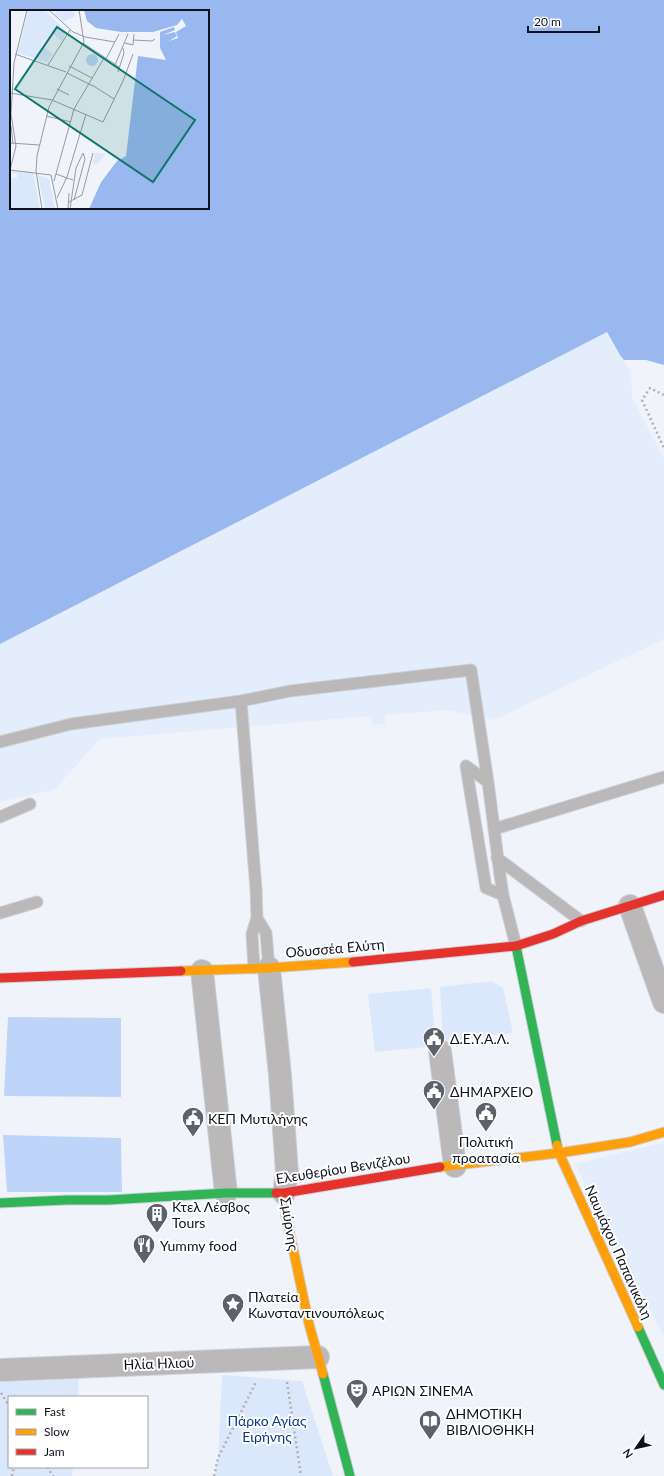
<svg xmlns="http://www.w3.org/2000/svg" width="664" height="1476" font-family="Lato,sans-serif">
<rect width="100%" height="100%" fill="#f0f4fa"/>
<path fill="#e4edfb" d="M607,332l24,40 1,25 32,62v180l-170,81 -47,-10 -62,5v9l-13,1 -1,-9 -271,23 -46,51 -54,12v-158z
M664,1142v195l-89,-173z"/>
<path fill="#dbe7fb" d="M491,981l12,7 10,45 -70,9 -3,-55z
M431,988l5,58 -61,6 -7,-58z
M79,1374l-1,23h-69v70h64l-1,9h-72v-95z
M222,1375l80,6 31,95h-118l3,-18z"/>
<path fill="#bed4f8" d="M8,1017l113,1v79l-117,-1z
M3,1135l118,3 1,54h-115z"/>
<path fill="#9ab8f0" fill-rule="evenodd" d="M0,0h664v365l-18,-5h-22l-4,-5 -13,-23 -607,312zM11,11h197v197h-197z"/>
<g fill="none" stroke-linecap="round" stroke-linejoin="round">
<g stroke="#cdd0d6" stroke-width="13">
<path id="lane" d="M241,701l15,188 1,29 -5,16 2,34
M0,742l71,-18 170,-23 49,-10 181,-21 17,112 12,93 3,20 13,51
M466,766l20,122 17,7
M466,766l22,16
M0,817l30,-13
M494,829l170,-52
M497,858l84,63
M0,913l37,-11
M257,918l9,15 3,35"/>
</g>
<g stroke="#cdd0d6" stroke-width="24">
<path id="street" d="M630,906l34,96
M269,968l11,107 7,97 -3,21
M202,971l24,222
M440,1051l15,115
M0,1370l318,-13"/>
</g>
<g stroke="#cdd0d6" stroke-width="11">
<path id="fast" d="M516,946l41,199
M0,1203l67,-3h41l118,-7h50
M638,1327l26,58
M323,1374l27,102"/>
</g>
<g stroke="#cdd0d6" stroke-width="11">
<path id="slow" d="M181,971l88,-3 84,-6
M557,1145l2,8 79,174
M440,1167l119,-14 71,-11 34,-10
M284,1193l2,22 23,109 14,50"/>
</g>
<g stroke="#cdd0d6" stroke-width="11">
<path id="jam" d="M353,962l163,-16 37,-12 28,-13 83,-26
M0,978l181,-7
M276,1193h8l156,-26"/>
</g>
<path stroke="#b0b1b1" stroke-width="2.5" stroke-dasharray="2 3" stroke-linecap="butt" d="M664,395l-14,-7 -8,12 22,48
M287,1382l14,94
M1,1393l8,13
M47,1467l6,9
M12,1476l2,-9
M214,1476l4,-18 38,-76"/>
<use href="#lane" stroke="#bab8b8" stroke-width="11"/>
<use href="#street" stroke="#bab8b8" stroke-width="22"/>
<use href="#fast" stroke="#30b455" stroke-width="9"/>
<use href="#slow" stroke="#ff9f0a" stroke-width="9"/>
<use href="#jam" stroke="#e5322d" stroke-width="9"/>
</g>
<defs>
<g id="civic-pin" transform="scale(1.15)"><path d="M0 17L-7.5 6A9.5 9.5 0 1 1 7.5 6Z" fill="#5c616a" stroke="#fff"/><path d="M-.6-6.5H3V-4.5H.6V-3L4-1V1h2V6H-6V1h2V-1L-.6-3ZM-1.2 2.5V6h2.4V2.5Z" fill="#fff"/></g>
<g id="building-pin" transform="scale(1.15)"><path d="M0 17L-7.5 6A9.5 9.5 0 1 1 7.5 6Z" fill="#5c616a" stroke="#fff"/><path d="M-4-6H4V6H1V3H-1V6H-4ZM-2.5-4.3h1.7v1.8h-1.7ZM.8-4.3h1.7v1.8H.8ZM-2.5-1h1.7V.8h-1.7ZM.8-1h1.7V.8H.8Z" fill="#fff"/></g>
<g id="restaurant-pin" transform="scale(1.15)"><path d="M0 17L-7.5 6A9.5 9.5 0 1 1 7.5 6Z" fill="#5c616a" stroke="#fff"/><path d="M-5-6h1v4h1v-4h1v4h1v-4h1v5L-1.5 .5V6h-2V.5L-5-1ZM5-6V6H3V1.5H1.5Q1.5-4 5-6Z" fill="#fff"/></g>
<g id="sight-pin" transform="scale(1.15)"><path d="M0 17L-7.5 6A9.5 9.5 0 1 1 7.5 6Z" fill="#5c616a" stroke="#fff"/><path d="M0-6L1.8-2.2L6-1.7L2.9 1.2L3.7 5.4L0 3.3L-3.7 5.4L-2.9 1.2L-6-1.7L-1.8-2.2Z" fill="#fff"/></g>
<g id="theatre-pin" transform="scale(1.15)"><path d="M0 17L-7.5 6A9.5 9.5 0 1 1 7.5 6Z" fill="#5c616a" stroke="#fff"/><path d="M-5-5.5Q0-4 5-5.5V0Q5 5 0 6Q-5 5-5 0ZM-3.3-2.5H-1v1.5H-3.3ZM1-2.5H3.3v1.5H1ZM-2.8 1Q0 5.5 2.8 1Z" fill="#fff"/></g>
<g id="library-pin" transform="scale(1.15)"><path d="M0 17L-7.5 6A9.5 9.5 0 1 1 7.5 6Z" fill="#5c616a" stroke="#fff"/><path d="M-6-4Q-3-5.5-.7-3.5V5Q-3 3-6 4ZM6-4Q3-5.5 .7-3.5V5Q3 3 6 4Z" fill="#fff"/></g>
</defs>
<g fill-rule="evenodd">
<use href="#civic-pin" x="434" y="1038"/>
<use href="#civic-pin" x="434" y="1091"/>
<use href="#civic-pin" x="486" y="1113"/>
<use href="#civic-pin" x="193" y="1118"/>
<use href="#building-pin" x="157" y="1214"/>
<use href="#restaurant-pin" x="144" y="1245"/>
<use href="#sight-pin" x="233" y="1304"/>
<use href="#theatre-pin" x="357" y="1390"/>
<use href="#library-pin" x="430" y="1421"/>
</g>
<g text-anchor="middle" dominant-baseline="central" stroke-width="4" stroke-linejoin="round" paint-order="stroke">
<g font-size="14" fill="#0d121c" stroke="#fff">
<text transform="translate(335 948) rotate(-5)">Οδυσσέα Ελύτη</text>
<text transform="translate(343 1168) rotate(-9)">Ελευθερίου Βενιζέλου</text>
<text transform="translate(290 1224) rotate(81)">Σμύρνης</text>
<text transform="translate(619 1252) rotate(66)">Ναυμάχου Παπανικόλη</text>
<text transform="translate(159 1363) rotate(-2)">Ηλία Ηλιού</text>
</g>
<g font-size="14" fill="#0d121c" stroke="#fff" text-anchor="start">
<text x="450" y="1038">Δ.Ε.Υ.Α.Λ.</text>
<text x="450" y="1091">ΔΗΜΑΡΧΕΙΟ</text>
<text x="208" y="1118">ΚΕΠ Μυτιλήνης</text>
<text x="486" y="1141" text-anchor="middle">Πολιτική<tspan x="486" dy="16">προατασία</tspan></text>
<text x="172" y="1206">Κτελ Λέσβος<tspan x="172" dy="16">Tours</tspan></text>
<text x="160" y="1245">Yummy food</text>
<text x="248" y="1296">Πλατεία<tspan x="248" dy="16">Κωνσταντινουπόλεως</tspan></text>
<text x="372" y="1390">ΑΡΙΩΝ ΣΙΝΕΜΑ</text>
<text x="446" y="1413">ΔΗΜΟΤΙΚΗ<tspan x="446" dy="16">ΒΙΒΛΙΟΘΗΚΗ</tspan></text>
</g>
<g font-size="14" fill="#07388d" stroke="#fff">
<text x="267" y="1420">Πάρκο Αγίας<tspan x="267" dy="16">Ειρήνης</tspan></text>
</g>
</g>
<g transform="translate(10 10)">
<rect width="199" height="199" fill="#f0f4fa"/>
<path d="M18,0h17l22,22 -5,9 -10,-8 -11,12 12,9 -6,8 -29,-9zM48,0h15l2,6 -11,6 -9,-8zM85,143l11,1 -10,11 -3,-2zM2,161l21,1 7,37h-30l1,-31h6v-4l-5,-1zM28,165l11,4 6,30h-10z" fill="#dbe7fb"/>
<path d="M76 50a6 6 0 1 1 12 0a6 6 0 1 1-12 0Z" fill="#bed4f8"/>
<path d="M74,0h125v199h-120l12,-27 16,-21 9,-5 12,-100 28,4 -6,-12v-16l14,-5 1,3 -12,5 12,-3 2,4 -8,5 9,-3 -2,-6 10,-6 -4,-7 -5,6 -24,7h-32l-25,-4 -9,-7z" fill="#9ab8f0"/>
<path d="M110,146l-19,26 -14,27 12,-28z" fill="#f0f4fa"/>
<path fill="none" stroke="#959aa1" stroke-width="1" d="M17,0l-13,53 -3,51 5,32 -6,24 41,5 7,34M39,0l24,22 12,5M75,27l30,5M123,30l19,1 3,-2M73,33l36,24M115,33l8,2 1,-11M5,44l51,18M96,49l13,-25M38,55l22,-35M105,55l13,-31M59,56l23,12M108,62l6,-19 -1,-5M57,63l26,13M82,75l22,14M47,79l12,6M0,83l42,7 51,22 20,-41 10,-27M36,106l25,6M1,116l2,17M0,133l30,2M46,164l17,6M44,171l20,-72 30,-51M47,188l10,-21 19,-63M59,192l13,-7 11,-42M32,199l-6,-38 1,-15 12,-49 35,-65 -5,-32M58,199l1,-16M60,199l6,-41 7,-15 2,6 -11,41"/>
<path fill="#0f766e" fill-opacity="0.15" stroke="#0f766e" stroke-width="2" d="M47,17l138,93 -42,62 -138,-93z"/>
<rect width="199" height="199" fill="none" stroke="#0d121c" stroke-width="2"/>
</g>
<rect x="8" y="1396" width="140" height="72" fill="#ffffff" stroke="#9ea0a4"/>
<rect x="16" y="1409" width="20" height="6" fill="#30b455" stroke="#9ea0a4"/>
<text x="44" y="1416" font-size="12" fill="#0d121c">Fast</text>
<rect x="16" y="1429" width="20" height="6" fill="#ff9f0a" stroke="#9ea0a4"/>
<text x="44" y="1436" font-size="12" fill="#0d121c">Slow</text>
<rect x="16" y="1449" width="20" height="6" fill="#e5322d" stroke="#9ea0a4"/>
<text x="44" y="1456" font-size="12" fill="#0d121c">Jam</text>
<g transform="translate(636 1448) rotate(236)" stroke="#ffffff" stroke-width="3" paint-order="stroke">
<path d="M0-3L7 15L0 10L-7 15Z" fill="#0d121c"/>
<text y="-6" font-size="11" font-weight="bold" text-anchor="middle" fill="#0d121c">N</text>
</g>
<path d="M528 26v6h71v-6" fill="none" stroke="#0d121c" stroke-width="2"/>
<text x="534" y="26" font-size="12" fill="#0d121c" stroke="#ffffff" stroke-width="3" paint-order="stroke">20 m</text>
</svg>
